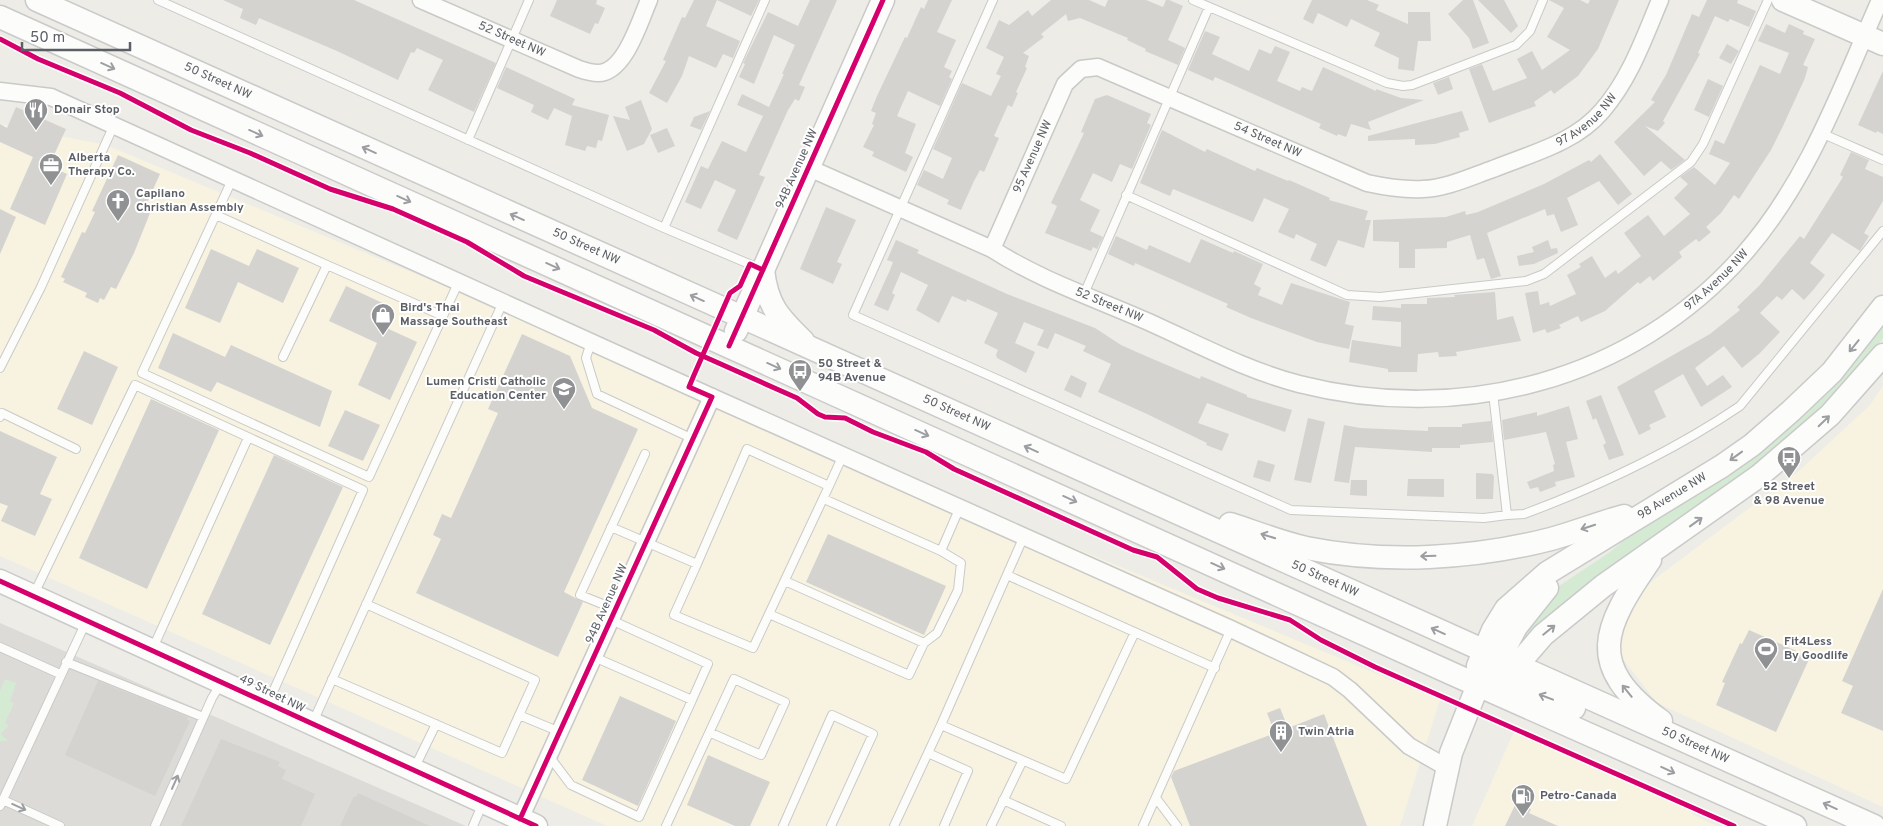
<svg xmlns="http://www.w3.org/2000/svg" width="1883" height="826" font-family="Overpass,sans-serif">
<rect width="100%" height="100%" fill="#edece7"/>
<path fill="#f7f3e0" d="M0,124l106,21 1334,555 -40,126h-793l-607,-270z
M1883,386v421l-226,-104 -38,-49 4,-34 11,-20 18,-19 148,-111 70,-65z
M1516,727l156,68 22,20 23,11h-245z"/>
<path fill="#dddbd7" d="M0,623l466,203h-466z"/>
<path fill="#d4ead3" d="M1883,321v17l-33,43 -48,45 -58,47 -180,131 -46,40 32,-52 60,-40z
M5,679l11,4 -6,18 4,2 -9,20 4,2 -8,9 7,7h-8v-50z"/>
<path fill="#d4d3d0" d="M223,0h131l142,63 -22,49 -46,-22 15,-30 -26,-12 -3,5 -3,-1 -13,28 -61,-29 -78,-33 -3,7 -16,-7 3,-9z
M557,0h40l-1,4 9,4 -7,16 -3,-1 -5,11 -40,-18z
M694,0h65l-8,16 -34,-16 -11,26 34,15 -7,17 -10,-4 -7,14 -27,-12 -7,20 -15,27 -18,-10 17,-32 -3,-1 19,-43 3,1z
M810,0h27l-38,85 6,2 -6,14 -4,-2 -7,11 -29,65 6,2 -28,63 -20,-9 19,-41 -21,-10 -14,29 -16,-7 16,-36 7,3 14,-28 24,11 17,-36 -26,-11 5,-11 27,13 15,-33h-2l13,-29 -21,-10 -20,49 -15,-7 6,-13 -2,-1 25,-51 30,14z
M928,0h24l-15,32 19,8 -12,27 8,4 -3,6 3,2 -12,27 -32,-15 -11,25 19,8 -11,29 8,4 -7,15 -34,-16 2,-4 -11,-5 11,-22 -2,-1 4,-11 -5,-2 6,-15 28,-59 2,1 14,-31 3,2z
M1051,0h38l16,7 3,-7h38l17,7 3,-7h3l14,6 -15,34 17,8 -7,17 -33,-14 1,-2 -19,-9 1,-2 -48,-20 -12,3 -2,-7 -25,20 3,3 -21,16 6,3 -4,11 2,1 -11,24 2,1 -6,14 -4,-2 -14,31 5,2 -15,34 -4,-2 -6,11 -13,29 -14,-6 2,-4 -32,-15 7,-15 19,9 9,-21 -19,-9 29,-66 29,13 10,-20 -5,-2 8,-17 -18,-9 13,-28 10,5 19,-15 4,6z
M1312,0h55l12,5 -3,5 32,14v-12h22l1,29h-13l-4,30 -16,-2 1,-11 -25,-12 6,-13 -29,-14 -4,8 -29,-14 -5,11 -10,-5z
M1463,0h10l16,43 -16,6 -4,-11 -21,-24z
M1478,0h26l14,26 -7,7z
M1549,0h31l8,4 2,-4h29l-21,49 -20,27 -24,18 -3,-4 -17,12 2,4 -47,17 -20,-54 13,-5 11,27 34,-13 -10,-19 15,-8 10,19 28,-20 -23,-13 17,-29z
M1707,0h31l-1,3 19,8 -7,16 -19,-8 -2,3 -13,-6 -17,37 2,1 -37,67 2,2 -7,8 -13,-5 40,34 -14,10 -10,-9 -17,15 -30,-34 41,-40 -4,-2 15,-25 26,-61 7,3z
M1766,24l19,9 4,-9 15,7 -1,3 12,5 -12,26 5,2 -3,11 -22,48 -12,24 -32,49 -5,-4 -13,18 -15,14 5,5 -12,10 -3,-3 -17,13 3,5 -29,24 -3,-5 -10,8 -2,-2 -33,29 -24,11 -3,-6 -19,9 2,3 -14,5 -2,-4 -12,4 -8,-40 13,-2 2,14 9,-3 1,4 26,-12 -9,-19 14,-8 -2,-3 13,-8 13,22 11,-8 2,4 23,-18 -17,-23 24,-18 16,21 26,-22 -16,-16 14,-14 -8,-7 14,-10 21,18 15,-22 -21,-9 6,-14 9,4 36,-79 20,9 9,-21 -31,-12z
M1205,31l15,6 -8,17 37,17 10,-22 12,5 4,-8 15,6 -13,29 23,10 2,-4 10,4 11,-24 53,24v-2l25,9 23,2 -56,22 3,8 -20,-6 -5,13 -8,-3 -1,2 -18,-8 2,-4 -106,-47 -2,4 -25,-11z
M1727,44l12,7 -8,13 -12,-6z
M506,67l69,32 -3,6 37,10 -7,26 -4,-1 -2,8 -9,-2 -2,5 -20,-6 7,-29 -18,-8 -6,12 -17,-8 3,-7 -37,-17z
M1883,71v63l-6,-3 -1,2 -18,-8z
M1449,77l4,12 -15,6 -5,-12z
M1708,79l15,7 -14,31 -15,-7z
M1107,95l44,19 -4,9 4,2 -19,44 -12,-5 -8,18 -19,-9 -13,27 20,10 -10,21 13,6 -6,12 -4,-2 -2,4 -46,-18 12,-27 -6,-3 33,-70 -3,-1 14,-33z
M641,100l11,29 -8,15 -17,7 -14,-35 17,4 -5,-13z
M16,107l50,22 -17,37 18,8 -22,51 -35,-16 23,-52 -33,-15v-18l7,4z
M710,111l-9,19 -11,-4 4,-9z
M1462,111l7,19 -10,3 1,4 -25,7 -20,1v-6l-47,2v-5z
M667,128l8,18 -17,7 -8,-18z
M1162,130l43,22 2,-3 48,22 2,-3 31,13 1,-1 41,18 -1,2 39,11 -3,9h6l-7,28 -26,-8 -12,27 -16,-7 7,-16 -21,-10 -2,5 -16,-7 11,-23 -25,-11 -11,24 -80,-33 -3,7 -30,-13z
M1851,152l18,8 -4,9 18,8v24l-19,32 5,3 -8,13 -1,2 -28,-18 -22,30 15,12 -11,14 -10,11 -12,-11 -10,11 -5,-4 -17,17 20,19 -21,22 -17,14 -18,-22 -29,22 12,18 16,-11 9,12 -31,20 -18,-33 -29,17 12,26 -17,8 2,4 -12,6 -22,-48 93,-53 30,-24 -3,-3 22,-21 41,-50 4,3 39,-62 -3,-2z
M1600,154l32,40 -14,11 -19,-24 -32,17 11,27 -17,7 -7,-18 -7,2 -2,-7 -58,24 14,43 -10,3 -7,-21 -7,2 -7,-25 -23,7v6l-32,1v19h-16v-26l-26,-1v-21l73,-3 19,-6 1,4 12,-3 66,-28 45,-24 2,2z
M118,155l42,19 -14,31 6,3 -18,45 -18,36 -5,-2 -7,13 -4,-2 -2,5 -13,-6 2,-4 -24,-11 2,-3 -4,-2 21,-45 3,1 10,-21 -3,-1z
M826,207l30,13 -19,42 5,2 -9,20 -33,-15z
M0,209l16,8 -16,37z
M1116,236l31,14 2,-5 41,18 11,-24 32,14 1,-2 29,13 -9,20 7,4 -3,7 24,10 9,-22 59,19 -5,22 9,2 -5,23 -32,-7 -66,-24 -25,-11 2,-3 -34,-15 -59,-26 -1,3 -26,-12z
M896,240l23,10 -2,3 90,41 88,34 26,17 27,12 52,22 1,-3 46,19v2l45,13 -7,22 -78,-29 -9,20 31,11 -7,17 -16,-6 1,-2 -60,-29 -49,-22 13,-28 -28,-13 3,-5 -31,-13 -7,16 -11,-4 7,-15 -20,-8 -9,21 20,9 -9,21 -29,-15 -1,-3 2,-5 -14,-7 14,-30 -31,-14 -1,3 -14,-6 -13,27 -23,-13 12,-25 -27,-13 -9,21 3,2 -7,16 -14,-6 16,-35 3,-8 -6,-2z
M1548,240l3,9 6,-1 1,5 -24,11 -15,2 -2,-10 17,-4 -2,-5z
M211,249l38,17 8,-17 42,19 -16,35 -45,-21 -18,41 -35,-15z
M346,286l43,20 -9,19 37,17 -27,58 -32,-15 19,-42 -48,-22z
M1495,292l2,28 16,-4 8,25 -65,11 1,4 -18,1 -1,-5 -20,2 -1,18h-29v-3l-39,-7 3,-22 49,7v-25l-29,-2 1,-14 28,2v-4h26v-6l28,-1 -1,-2z
M173,333l52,24 6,-12 101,46 -12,36 -103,-45 -6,10 -53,-24z
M522,334l48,22 22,52 46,21 -74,163 19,10 -25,55 -142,-64 25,-54 -8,-4 9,-21 9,4 47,-105 -10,-4z
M84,351l34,16 -26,58 -35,-16z
M1071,375l16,8 -6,15 -17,-8z
M1601,395l23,60 -15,5 -6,-15 3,-2 -10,-25 -3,2 -7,-19z
M151,399l68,31 -72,159 -68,-31z
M1569,406l9,33 -12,3 9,35 -20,5 1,4 -16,6 -2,-5 -8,2 -3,-7 27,-11 -1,-6 2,-1 -9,-32 -42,8 -2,-20 35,-8v4z
M345,410l35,15 -17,36 -35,-15z
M1308,418l17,4 -14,61 -17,-3z
M1491,421l2,21 -33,3v3h-28v4l-77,-5 -6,36 -15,-2 10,-56 16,3 68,3v-4h34v-3z
M0,431l57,26 -17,37 12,5 -17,37 -34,-15 7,-15 -8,-3z
M274,455l69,32 -73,158 -68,-31z
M1258,460l17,5 -5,17 -17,-5z
M1476,473l16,1 2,2 -1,23h-17z
M1408,479h36v18l-37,-1z
M1351,480h16v16l-17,-1z
M828,534l118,52 -22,49 -118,-53z
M1883,589v142l-42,-18 12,-27 -11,-5z
M1749,630l61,27 -34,75 -60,-27 9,-22 -3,-1 18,-39 2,1z
M98,681l90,36 -1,3 3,1 -35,75 -90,-41z
M620,696l56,25 -38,85 -56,-26z
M1280,708l8,20 36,-14 43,112h-177l-19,-49 3,-6 101,-38 -8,-20z
M221,739l59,23 -2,4 8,4 -4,9 33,15 -14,32h-120z
M708,755l62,27 -20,44h-15l-48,-21z
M358,793l72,33h-90l14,-30 2,1z
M1516,803l15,6 -2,4 29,13h-53z"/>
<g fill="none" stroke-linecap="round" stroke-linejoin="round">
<g stroke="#c9c9c8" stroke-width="10">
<path id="lane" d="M158,0l506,228 97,41
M993,0l-140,315 438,195 193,8 23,-3
M1193,0l194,83 16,3 9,-1 104,-40 14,-14 13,-31
M1821,133l62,27
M468,140l61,-140
M232,180l-90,193 227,104 74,-161 -116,-51
M1126,195l221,100 33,2 146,-16 18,-7 147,-112 12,-18 65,-144
M216,215l111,50 -44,92
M664,228l101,-228
M1084,294l125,-287
M443,316l16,-35
M591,342l-5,16 11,36 96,45
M0,368l41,-81 72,-160
M1493,393l14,122 17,-1c73,-27 151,-64 216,-108l143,-175
M0,417l2,-4 74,36
M829,486l14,-31
M611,527l86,37 50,-115 82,37 -76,162 -79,-33 23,-51
M1024,536l-83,189 125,54 69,-147
M941,551l19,-44
M1007,575l208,93
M785,581l139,62 13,-10 21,-43 3,-27 -20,-12 -117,-52
M34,594l101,-209 228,105 -94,211
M615,609l-35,-14 65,-141
M769,614l140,61 15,-32
M0,647l60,27
M153,648l95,-210
M594,657l98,43 16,-36 -97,-44
M66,662l137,55
M332,679l170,74 33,-73 -169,-76
M519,715l41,17
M313,722l190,-420
M928,753l40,18 -24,55
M549,756l22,29 68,32 53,-117
M415,767l21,-43
M1156,798l21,28
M3,800l57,26
M1003,800l58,26
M0,806l86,-184
M155,826l57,-128 8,-13
M473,826l9,-21
M666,826l68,-147 51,23 -24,53 -50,-22
M783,826l49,-111 41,19 -42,92
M894,826l47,-101
M991,826l31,-64
M1143,826l88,-197"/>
</g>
<g stroke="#c9c9c8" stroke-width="19">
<g id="street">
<path id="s1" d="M421,0l158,69c6,2 13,4 19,4 27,0 42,-53 51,-73"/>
<path d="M0,91l51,6 661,300 519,232 102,48 17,13 59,56 37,21"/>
<path id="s2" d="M809,168l183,81c46,30 102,49 152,71 50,22 101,50 155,64 161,41 333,-3 444,-129 65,-73 98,-167 137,-255"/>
<path id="s3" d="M992,249l73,-165 16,-15 17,-2 269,116c18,4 37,7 56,6 24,-1 47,-12 70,-20 37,-15 82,-26 109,-58 28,-32 42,-73 58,-111"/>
<path d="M520,819l192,-422"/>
</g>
</g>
<g stroke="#c9cac9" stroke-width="25">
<g id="secondary">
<path id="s4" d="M37,0l1837,826"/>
<path d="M1783,0l100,44"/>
<path d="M0,17l1455,658 340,151"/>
<path d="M763,270c4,35 15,47 40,71"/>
<path d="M736,331l147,-331"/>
<path d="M1230,524c25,8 50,18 76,24 80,16 167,11 245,-9 25,-7 48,-16 73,-23"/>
<path d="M1650,560c-47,68 -66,105 11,161"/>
<path d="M0,581l536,245"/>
<path d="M1493,671l23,-44 31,-39"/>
<path d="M1491,683l25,3 58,22"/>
<path d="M1478,685l34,-14 31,-36 60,-49 156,-110 71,-61 53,-60"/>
<path id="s5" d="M1435,826l16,-73 27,-68v-19l15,-36 13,-21 41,-36 175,-107 30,-21 39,-34 41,-39 51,-65"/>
</g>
</g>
<use href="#lane" stroke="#fcfcfb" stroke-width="8"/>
<use href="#street" stroke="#fcfcfb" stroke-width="16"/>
<use href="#secondary" stroke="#fcfcfb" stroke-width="22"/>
<g stroke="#fff" stroke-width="8">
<path id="cycleway" d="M0,39l38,20 82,34 71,37 59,23 80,36 63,20 74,33 57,34 130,54 42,23 101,45 21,16 7,3 20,1 28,14 53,20 28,17 179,81 24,7 40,32 21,9 72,22 31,20 54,27 359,159
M729,346l154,-346
M0,581l536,245
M520,819l192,-422 -23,-10 5,-12 36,-82 10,-7 10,-22 13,6"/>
</g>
<use href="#cycleway" stroke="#d6006c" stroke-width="5"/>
</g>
<defs><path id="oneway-shaft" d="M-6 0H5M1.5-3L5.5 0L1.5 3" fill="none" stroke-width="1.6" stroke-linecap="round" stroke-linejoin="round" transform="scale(1.25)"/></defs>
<g stroke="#9c9ea2">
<use href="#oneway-shaft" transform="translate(108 66) rotate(24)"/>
<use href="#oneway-shaft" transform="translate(256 133) rotate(24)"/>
<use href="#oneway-shaft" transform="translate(369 150) rotate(-156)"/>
<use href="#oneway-shaft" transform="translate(404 199) rotate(24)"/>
<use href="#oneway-shaft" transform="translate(517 217) rotate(-156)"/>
<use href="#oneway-shaft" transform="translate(553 266) rotate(24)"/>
<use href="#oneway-shaft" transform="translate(697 298) rotate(-156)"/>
<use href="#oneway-shaft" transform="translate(1854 346) rotate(129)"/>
<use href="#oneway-shaft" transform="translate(774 366) rotate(24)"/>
<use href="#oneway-shaft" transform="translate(1824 421) rotate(-44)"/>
<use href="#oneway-shaft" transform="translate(922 433) rotate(24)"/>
<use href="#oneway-shaft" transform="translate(1031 449) rotate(-156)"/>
<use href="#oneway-shaft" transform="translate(1736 456) rotate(144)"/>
<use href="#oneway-shaft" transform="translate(1070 499) rotate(24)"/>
<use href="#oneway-shaft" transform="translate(1696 522) rotate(-36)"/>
<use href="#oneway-shaft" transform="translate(1588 527) rotate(162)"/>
<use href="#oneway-shaft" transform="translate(1268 536) rotate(-163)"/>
<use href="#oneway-shaft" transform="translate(1428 556) rotate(178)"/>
<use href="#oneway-shaft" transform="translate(1218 566) rotate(24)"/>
<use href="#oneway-shaft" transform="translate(1549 630) rotate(-39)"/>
<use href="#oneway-shaft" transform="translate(1438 631) rotate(-156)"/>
<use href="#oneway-shaft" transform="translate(1627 691) rotate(-129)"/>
<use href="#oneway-shaft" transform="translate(1546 697) rotate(-159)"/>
<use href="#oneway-shaft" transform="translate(1668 770) rotate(25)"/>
<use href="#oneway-shaft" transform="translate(175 782) rotate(-66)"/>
<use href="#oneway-shaft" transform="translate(1830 806) rotate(-156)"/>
<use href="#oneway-shaft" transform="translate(19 807) rotate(24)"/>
</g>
<defs>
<g id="restaurant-pin" transform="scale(1.25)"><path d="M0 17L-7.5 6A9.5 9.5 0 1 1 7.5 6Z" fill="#8f9193" stroke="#fff"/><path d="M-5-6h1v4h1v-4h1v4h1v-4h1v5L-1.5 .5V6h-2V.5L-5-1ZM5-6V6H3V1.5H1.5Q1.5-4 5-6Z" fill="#fff"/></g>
<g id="office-pin" transform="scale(1.25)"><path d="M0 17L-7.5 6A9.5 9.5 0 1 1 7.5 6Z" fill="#8f9193" stroke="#fff"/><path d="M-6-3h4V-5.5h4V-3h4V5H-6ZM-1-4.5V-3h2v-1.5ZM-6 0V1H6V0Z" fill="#fff"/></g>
<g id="church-pin" transform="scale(1.25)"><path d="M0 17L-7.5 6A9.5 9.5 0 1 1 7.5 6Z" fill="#8f9193" stroke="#fff"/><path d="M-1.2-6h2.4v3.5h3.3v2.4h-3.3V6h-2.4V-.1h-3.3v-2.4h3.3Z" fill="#fff"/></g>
<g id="shop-pin" transform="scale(1.25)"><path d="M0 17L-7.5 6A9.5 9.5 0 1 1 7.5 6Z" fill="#8f9193" stroke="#fff"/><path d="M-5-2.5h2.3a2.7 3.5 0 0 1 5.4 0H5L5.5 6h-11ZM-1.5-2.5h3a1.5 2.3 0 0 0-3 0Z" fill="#fff"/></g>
<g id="bus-pin" transform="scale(1.25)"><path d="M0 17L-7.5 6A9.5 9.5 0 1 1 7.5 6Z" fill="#8f9193" stroke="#fff"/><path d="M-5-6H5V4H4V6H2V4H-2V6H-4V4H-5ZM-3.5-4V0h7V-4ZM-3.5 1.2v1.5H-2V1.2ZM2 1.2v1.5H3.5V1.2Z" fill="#fff"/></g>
<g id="university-pin" transform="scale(1.25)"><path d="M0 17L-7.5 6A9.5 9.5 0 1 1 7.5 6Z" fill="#8f9193" stroke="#fff"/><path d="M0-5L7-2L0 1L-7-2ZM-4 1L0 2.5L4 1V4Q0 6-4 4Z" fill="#fff"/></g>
<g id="stadium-pin" transform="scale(1.25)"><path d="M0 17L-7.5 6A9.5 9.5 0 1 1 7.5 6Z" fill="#8f9193" stroke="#fff"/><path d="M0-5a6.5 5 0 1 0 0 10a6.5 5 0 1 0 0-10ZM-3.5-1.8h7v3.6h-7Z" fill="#fff"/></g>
<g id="building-pin" transform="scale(1.25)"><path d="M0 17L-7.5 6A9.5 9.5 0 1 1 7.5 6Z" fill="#8f9193" stroke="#fff"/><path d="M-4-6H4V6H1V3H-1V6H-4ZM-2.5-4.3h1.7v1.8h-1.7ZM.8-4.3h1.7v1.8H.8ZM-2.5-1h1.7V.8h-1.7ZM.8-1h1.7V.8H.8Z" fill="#fff"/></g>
<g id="fuel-pin" transform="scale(1.25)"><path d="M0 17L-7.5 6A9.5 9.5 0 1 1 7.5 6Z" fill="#8f9193" stroke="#fff"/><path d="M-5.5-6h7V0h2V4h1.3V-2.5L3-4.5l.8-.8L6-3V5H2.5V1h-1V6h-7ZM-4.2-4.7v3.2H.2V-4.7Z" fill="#fff"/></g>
</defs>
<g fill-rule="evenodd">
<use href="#restaurant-pin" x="36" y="110"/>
<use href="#office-pin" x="51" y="165"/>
<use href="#church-pin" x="118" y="201"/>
<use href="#shop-pin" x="383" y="315"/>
<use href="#bus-pin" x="800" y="371"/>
<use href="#university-pin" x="564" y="389"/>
<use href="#bus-pin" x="1789" y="458"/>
<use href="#stadium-pin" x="1766" y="649"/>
<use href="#building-pin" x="1281" y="732"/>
<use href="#fuel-pin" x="1523" y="796"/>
</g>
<g text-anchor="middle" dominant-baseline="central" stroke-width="4" stroke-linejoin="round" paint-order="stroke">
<g font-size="12" fill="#5c6066" stroke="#fff">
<text stroke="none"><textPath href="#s1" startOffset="99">52 Street NW</textPath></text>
<text stroke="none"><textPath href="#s4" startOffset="198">50 Street NW</textPath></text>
<text stroke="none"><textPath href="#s3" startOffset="749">97 Avenue NW</textPath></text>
<text stroke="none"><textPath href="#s3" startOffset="404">54 Street NW</textPath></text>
<text stroke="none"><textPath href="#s3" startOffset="101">95 Avenue NW</textPath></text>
<text transform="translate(797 169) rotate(-66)">94B Avenue NW</text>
<text stroke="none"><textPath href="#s4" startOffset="602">50 Street NW</textPath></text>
<text stroke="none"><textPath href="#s2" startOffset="986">97A Avenue NW</textPath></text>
<text stroke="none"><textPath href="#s2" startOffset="330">52 Street NW</textPath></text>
<text stroke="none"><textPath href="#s4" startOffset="1008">50 Street NW</textPath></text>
<text stroke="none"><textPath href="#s5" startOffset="432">98 Avenue NW</textPath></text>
<text stroke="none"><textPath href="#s4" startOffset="1412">50 Street NW</textPath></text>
<text transform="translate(607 604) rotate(-66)">94B Avenue NW</text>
<text transform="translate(272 694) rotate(26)">49 Street NW</text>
<text stroke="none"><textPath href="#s4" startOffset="1818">50 Street NW</textPath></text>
</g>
<g font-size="12" font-weight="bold" fill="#5c6066" stroke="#fff" text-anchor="start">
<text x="54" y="110">Donair Stop</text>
<text x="68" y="158">Alberta<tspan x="68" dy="14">Therapy Co.</tspan></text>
<text x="136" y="194">Capilano<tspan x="136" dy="14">Christian Assembly</tspan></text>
<text x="400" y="308">Bird's Thai<tspan x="400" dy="14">Massage Southeast</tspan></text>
<text x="818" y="364">50 Street &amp;<tspan x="818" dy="14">94B Avenue</tspan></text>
<text x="546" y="382" text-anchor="end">Lumen Cristi Catholic<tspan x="546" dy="14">Education Center</tspan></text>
<text x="1789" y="487" text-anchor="middle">52 Street<tspan x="1789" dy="14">&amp; 98 Avenue</tspan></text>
<text x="1784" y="642">Fit4Less<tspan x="1784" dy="14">By Goodlife</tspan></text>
<text x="1298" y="732">Twin Atria</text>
<text x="1540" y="796">Petro-Canada</text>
</g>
</g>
<path d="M22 42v8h108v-8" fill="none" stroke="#5c6066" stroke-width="2.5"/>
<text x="30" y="42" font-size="15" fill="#5c6066" stroke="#ffffff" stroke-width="4" paint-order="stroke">50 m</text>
</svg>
